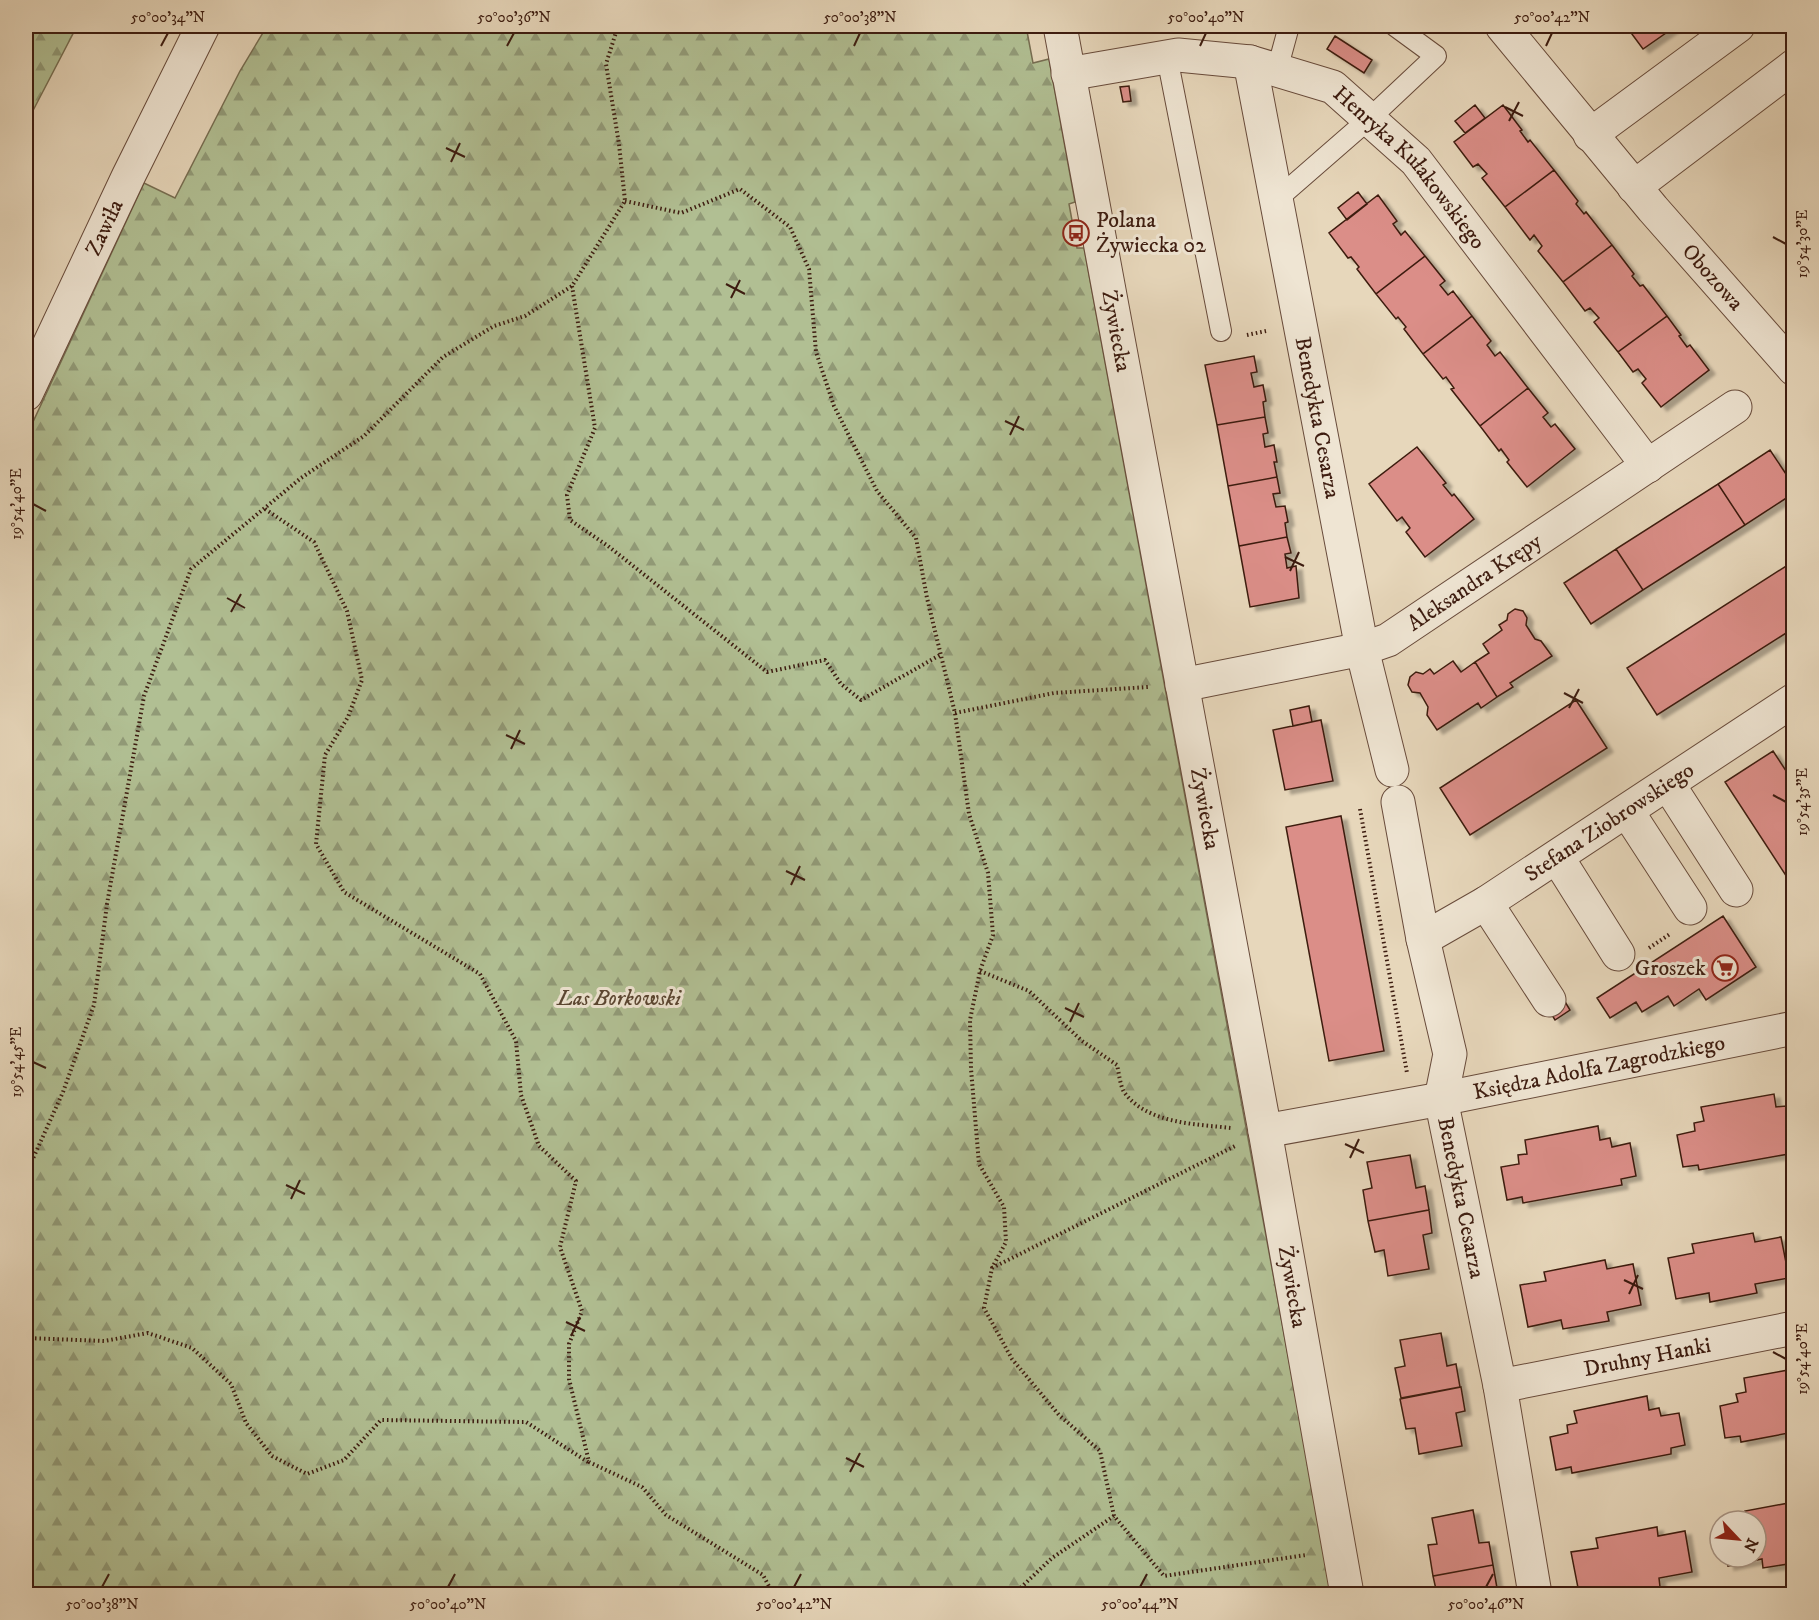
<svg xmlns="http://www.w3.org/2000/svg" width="1819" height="1620" font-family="'IM FELL DW Pica',serif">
<defs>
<pattern id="forest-firs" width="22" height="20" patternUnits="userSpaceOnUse" patternTransform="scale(1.5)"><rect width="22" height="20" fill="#b1bf93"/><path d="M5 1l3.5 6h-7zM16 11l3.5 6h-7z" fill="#919a77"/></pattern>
<filter id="shadow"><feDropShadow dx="6" dy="4" stdDeviation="1.5" flood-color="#0004"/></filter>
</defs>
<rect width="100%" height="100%" fill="#e7d7bb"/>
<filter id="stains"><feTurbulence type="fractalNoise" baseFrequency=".00333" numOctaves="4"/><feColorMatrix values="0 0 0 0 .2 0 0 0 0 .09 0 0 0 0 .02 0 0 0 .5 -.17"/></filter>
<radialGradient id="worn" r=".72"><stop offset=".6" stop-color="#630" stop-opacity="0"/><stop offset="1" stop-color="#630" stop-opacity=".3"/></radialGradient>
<path fill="url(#forest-firs)" stroke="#776e52" stroke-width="1.5" d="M26,26h51l-51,98z
M267,26h759l7,37 16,-4 26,143 -6,2 8,44h7l248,1346h-1306v-1157l118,-254 31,15 65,-127z"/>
<path fill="#db8e88" stroke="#3d1c10" stroke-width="1.5" filter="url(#shadow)" d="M1626,26h50l-33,23z
M1335,36l37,24 -8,13 -37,-24z
M1129,86l2,15 -8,1 -3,-15z
M1475,105l10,13 -20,15 -10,-12z
M1503,105l19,25 -2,1 8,11 2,-2 24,30 -49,37 -23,-29 5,-4 -9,-10 -5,3 -19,-25z
M1554,170l24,31 -2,3 8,10 2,-2 26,33 -49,37 -25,-31 4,-5 -8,-11 -4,5 -25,-33z
M1358,192l9,12 -20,16 -9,-12z
M1378,195l19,26 -4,3 8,11 4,-4 20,25 -49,38 -19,-25 2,-2 -8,-10 -3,1 -19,-25z
M1612,245l22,29 -2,2 8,10 3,-1 24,31 -49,36 -24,-30 5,-4 -9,-10 -5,3 -22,-29z
M1425,256l20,25 -5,4 8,10 5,-4 19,25 -49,38 -19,-25 2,-2 -8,-10 -2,2 -20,-25z
M1472,316l19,25 -4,4 8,11 5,-4 28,36 -48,38 -29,-37 3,-1 -8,-11 -3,2 -20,-25z
M1667,316l14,19 -2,1 8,11 3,-2 19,25 -48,37 -19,-24 4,-4 -8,-10 -5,3 -15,-20z
M1254,356l3,16 -6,1 3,14 9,-2 3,16 -3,1 2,15 -48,8 -12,-60z
M1528,388l20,25 -5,4 8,10 4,-3 20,25 -48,38 -20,-25 2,-2 -8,-11 -2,2 -19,-25z
M1265,417l3,16 -5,1 2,13 9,-2 3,17h-3l3,15 -49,9 -11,-61z
M1417,447l29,36 -3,2 9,11 2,-2 20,25 -49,38 -19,-25 4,-4 -8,-11 -5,4 -28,-37z
M1770,450l24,36v7l-49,32 -27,-41z
M1277,477l3,16 -7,1 3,13 9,-1 3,16 -3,1 2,14 -48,9 -11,-60z
M1718,484l27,41 -102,65 -27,-41z
M1287,537l4,16 -6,1 2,14 9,-2 3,32 -49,9 -11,-61z
M1616,549l27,41 -52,34 -27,-41z
M1794,561v67l-137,87 -30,-47z
M1515,609l8,2 4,7 -1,7 9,14 6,2 11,15 -42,27 3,4 -16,10 -22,-35 14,-9 -6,-9 19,-14 -3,-5 8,-5 1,-6z
M1453,661l8,11 14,-10 22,35 -16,11 -3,-5 -41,27 -10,-15 1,-8 -8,-14 -8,-1 -4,-7 2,-8 6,-5 7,2 7,-5 4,5z
M1576,700l31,48 -137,87 -30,-47z
M1309,706l3,16 -19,4 -3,-16z
M1321,720l12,61 -48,9 -12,-60z
M1773,751l21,32v105l-69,-106z
M1341,816l43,235 -55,10 -43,-234z
M1723,916l33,51 -50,33 -7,-11 -25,17 -6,-10 -26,16 -6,-10 -26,16 -13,-20z
M1564,1000l6,10 -15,10 -6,-10z
M1774,1094l2,13 10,-1 2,8 6,-1v40l-95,17 -1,-5 -15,2 -6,-32 18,-4 -1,-8 10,-2 -3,-14z
M1598,1126l2,14 10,-2 2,9 18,-4 6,33 -15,3 1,6 -99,18 -1,-6 -15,3 -6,-33 18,-3 -1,-9 9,-1 -2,-14z
M1410,1155l6,33 9,-2 4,24 -61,11 -5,-31 9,-2 -5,-26z
M1429,1210l3,23 -9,2 6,34 -41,7 -4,-26 -9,2 -7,-31z
M1753,1233l2,9 26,-5 8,41 -34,6 2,9 -47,9 -1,-9 -33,6 -8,-41 26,-5 -2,-9z
M1605,1260l2,9 26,-5 8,41 -34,7 2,9 -46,8 -2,-9 -33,7 -8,-42 26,-4 -2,-9z
M1441,1333l6,33 9,-2 4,23 -59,11 -6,-30 10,-2 -5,-26z
M1794,1369v63l-53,10 -1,-6 -15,2 -5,-32 18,-4 -2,-8 10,-2 -2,-14z
M1461,1387l4,24 -9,2 6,33 -43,8 -4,-26 -9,1 -6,-30z
M1647,1396l2,14 10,-2 2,8 18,-3 6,32 -14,3v6l-99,19 -1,-6 -15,3 -6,-33 18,-4 -1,-8 10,-2 -3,-12z
M1794,1502v61l-31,5 -1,-9 -34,7 -1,-9h29v-36h-16l7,-1 -2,-9z
M1473,1510l6,33 10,-1 4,23 -60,11 -5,-31 9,-1 -5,-26z
M1657,1527l1,9 27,-5 7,41 -33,6 1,9 -38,7h-8l-1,-7 -34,6 -8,-41 27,-4 -2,-10z
M1493,1565l4,23 -8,2 1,4h-53l-4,-18z"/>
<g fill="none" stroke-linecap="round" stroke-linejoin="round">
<g stroke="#684b3b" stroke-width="22">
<path id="service" d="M1167,57l54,274
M1277,70l12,-44
M1276,200l93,-81 67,-63 -41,-30"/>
</g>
<g stroke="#684b3b" stroke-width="35">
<g id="minor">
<path id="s1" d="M1060,26l205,1105 82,463"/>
<path id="s2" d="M1502,26l151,183 141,160"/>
<path id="s3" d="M1250,62l112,587 30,121"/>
<path id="s4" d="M1068,74l110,-19 72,7 83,25 83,74 232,305"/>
<path d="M1590,135l148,-109"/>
<path d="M1634,187l160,-121"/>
<path id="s5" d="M1182,685l180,-36 26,-9 347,-233"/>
<path d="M1668,784l68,106"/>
<path id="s6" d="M1398,802l25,137 27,115 -9,45 59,287 35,208"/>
<path d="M1627,811l63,97"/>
<path d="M1557,857l61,97"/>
<path d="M1486,903l63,97"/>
<path id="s7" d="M1423,939l63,-36 308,-203"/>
<path id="s8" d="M1265,1131l176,-32 353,-71"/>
<path id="s9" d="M1500,1386l294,-58"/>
</g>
</g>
<g stroke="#684b3b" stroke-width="35">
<g id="tertiary">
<path id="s10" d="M26,394l102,-217 75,-151"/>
</g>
</g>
<path stroke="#3d1c10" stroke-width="4" stroke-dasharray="1.5 3" stroke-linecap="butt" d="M625,201l56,12 59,-24 50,38 19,42 7,83 18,54 43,85 39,47 11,60 28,115 14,101 19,59 5,62 -13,36 -10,49 1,49 8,95 25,43 2,35 -14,26 -8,40 28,51 47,56 41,36 14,65 50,60 142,-21
M572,286l23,142 -28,67 3,25 38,26 159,126 58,-12 16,24 20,16 79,-45
M1247,335l19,-4
M265,509l49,33 33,69 15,69 -14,37 -23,38 -9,89 28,48 136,82 36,67 5,54 18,51 37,35 -16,66 22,64 -13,33v35l20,83 53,25 24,28 97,60 10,19
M955,713l99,-20 94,-6
M1360,809l47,264
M1649,948l21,-14
M980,971l49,20 53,50 35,24c2,8 3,20 7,27 23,32 72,32 107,36
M26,1174l37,-82 31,-87 13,-101 37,-208 47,-127 110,-91 63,-42 79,-79 51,-31 31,-10 47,-30 53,-85 -6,-57 -13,-80 12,-38
M992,1268l243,-122
M26,1338l78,3 44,-8 44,15 39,36 15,39 26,33 35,18 37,-14 37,-40 145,2 62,40
M1014,1594l38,-36 62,-42"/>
<use href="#service" stroke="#efe5d3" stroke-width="20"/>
<use href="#minor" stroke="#efe5d3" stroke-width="33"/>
<use href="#tertiary" stroke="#efe5d3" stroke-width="33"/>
</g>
<path fill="none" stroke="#3d1c10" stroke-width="2" d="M161,46l7,-13M507,46l7,-13M854,46l6,-13M1200,46l6,-13M1546,46l6,-13M1505,107l18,9M1509,121l10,-19M446,148l19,9M451,162l9,-19M1773,237l13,7M726,284l19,10M731,298l9,-18M1005,421l19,9M1010,435l9,-19M33,504l13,7M1285,557l19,9M1290,571l9,-19M227,598l18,10M231,612l10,-18M1564,693l19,10M1569,708l10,-19M506,735l19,9M511,749l9,-19M1773,795l13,7M786,871l19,9M791,885l9,-19M1065,1008l19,9M1070,1022l9,-19M33,1062l13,6M1345,1144l19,9M1350,1158l9,-19M286,1185l19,9M291,1199l9,-19M1624,1280l19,9M1629,1294l9,-19M566,1322l19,9M571,1336l9,-19M1773,1352l13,7M846,1458l18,9M850,1472l10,-19M102,1587l7,-13M448,1587l7,-13M794,1587l7,-13M1140,1587l7,-13M1486,1587l7,-13"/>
<defs>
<g id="bus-ring" transform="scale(1.35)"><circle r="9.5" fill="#efe5d3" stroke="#8f2418" stroke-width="1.5"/><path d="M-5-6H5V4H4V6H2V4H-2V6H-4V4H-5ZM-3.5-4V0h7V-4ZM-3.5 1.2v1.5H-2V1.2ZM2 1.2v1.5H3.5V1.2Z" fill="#8f2418"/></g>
<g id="supermarket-ring" transform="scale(1.35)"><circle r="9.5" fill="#efe5d3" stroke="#8f2418" stroke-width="1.5"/><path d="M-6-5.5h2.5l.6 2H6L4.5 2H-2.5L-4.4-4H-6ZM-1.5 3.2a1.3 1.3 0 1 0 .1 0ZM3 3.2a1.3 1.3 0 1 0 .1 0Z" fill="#8f2418"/></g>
</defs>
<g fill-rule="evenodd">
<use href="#bus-ring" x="1076" y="233"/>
<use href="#supermarket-ring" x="1725" y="968"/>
</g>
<g text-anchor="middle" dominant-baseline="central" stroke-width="6" stroke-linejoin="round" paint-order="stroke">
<g font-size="22" fill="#3d1c10" stroke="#efe5d3">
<text stroke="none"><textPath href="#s4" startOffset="382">Henryka Kułakowskiego</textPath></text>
<text stroke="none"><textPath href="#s10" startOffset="184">Zawiła</textPath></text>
<text stroke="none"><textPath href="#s2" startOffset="328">Obozowa</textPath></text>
<text stroke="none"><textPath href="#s1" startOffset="310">Żywiecka</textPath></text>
<text stroke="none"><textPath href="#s3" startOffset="362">Benedykta Cesarza</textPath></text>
<text stroke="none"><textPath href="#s5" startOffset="315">Aleksandra Krępy</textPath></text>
<text stroke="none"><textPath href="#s1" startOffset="796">Żywiecka</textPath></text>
<text stroke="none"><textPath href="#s7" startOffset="220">Stefana Ziobrowskiego</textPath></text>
<text stroke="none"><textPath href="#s8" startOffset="340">Księdza Adolfa Zagrodzkiego</textPath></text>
<text stroke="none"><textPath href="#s6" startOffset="404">Benedykta Cesarza</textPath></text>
<text stroke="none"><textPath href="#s1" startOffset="1282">Żywiecka</textPath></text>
<text stroke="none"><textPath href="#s9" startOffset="150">Druhny Hanki</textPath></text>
</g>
<g font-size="22" fill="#3d1c10" stroke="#efe5d3" text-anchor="start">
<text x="1096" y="220">Polana<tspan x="1096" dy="25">Żywiecka 02</tspan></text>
<text x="1706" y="968" text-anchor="end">Groszek</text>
</g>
<g font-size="22" font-style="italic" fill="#5a4531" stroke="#efe5d3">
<text x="619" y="998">Las Borkowski</text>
</g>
</g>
<rect width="1819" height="1620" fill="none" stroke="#e7d7bb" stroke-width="66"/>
<g transform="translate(1738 1539) rotate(116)"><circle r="28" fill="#efe5d3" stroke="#a89585" stroke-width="1.5"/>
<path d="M0-4.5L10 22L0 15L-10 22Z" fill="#8f2418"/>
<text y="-9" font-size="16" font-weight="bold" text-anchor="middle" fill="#3d1c10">N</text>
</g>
<rect x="33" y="33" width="1753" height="1554" fill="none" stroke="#3d1c10" stroke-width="2"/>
<g font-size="15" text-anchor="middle" fill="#3d1c10">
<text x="168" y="22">50°00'34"N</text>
<text x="514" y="22">50°00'36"N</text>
<text x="860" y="22">50°00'38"N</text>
<text x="1206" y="22">50°00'40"N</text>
<text x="1552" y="22">50°00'42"N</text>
<text transform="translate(1802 244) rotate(-90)" y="5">19°54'30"E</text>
<text transform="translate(16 504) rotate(-90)" y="5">19°54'40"E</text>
<text transform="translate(1802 802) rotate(-90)" y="5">19°54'35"E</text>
<text transform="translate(16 1062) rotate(-90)" y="5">19°54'45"E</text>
<text transform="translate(1802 1359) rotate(-90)" y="5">19°54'40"E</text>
<text x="102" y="1609">50°00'38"N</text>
<text x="448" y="1609">50°00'40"N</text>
<text x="794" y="1609">50°00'42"N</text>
<text x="1140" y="1609">50°00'44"N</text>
<text x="1486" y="1609">50°00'46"N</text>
</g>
<rect width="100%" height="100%" filter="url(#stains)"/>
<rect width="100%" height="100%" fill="url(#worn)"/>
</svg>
